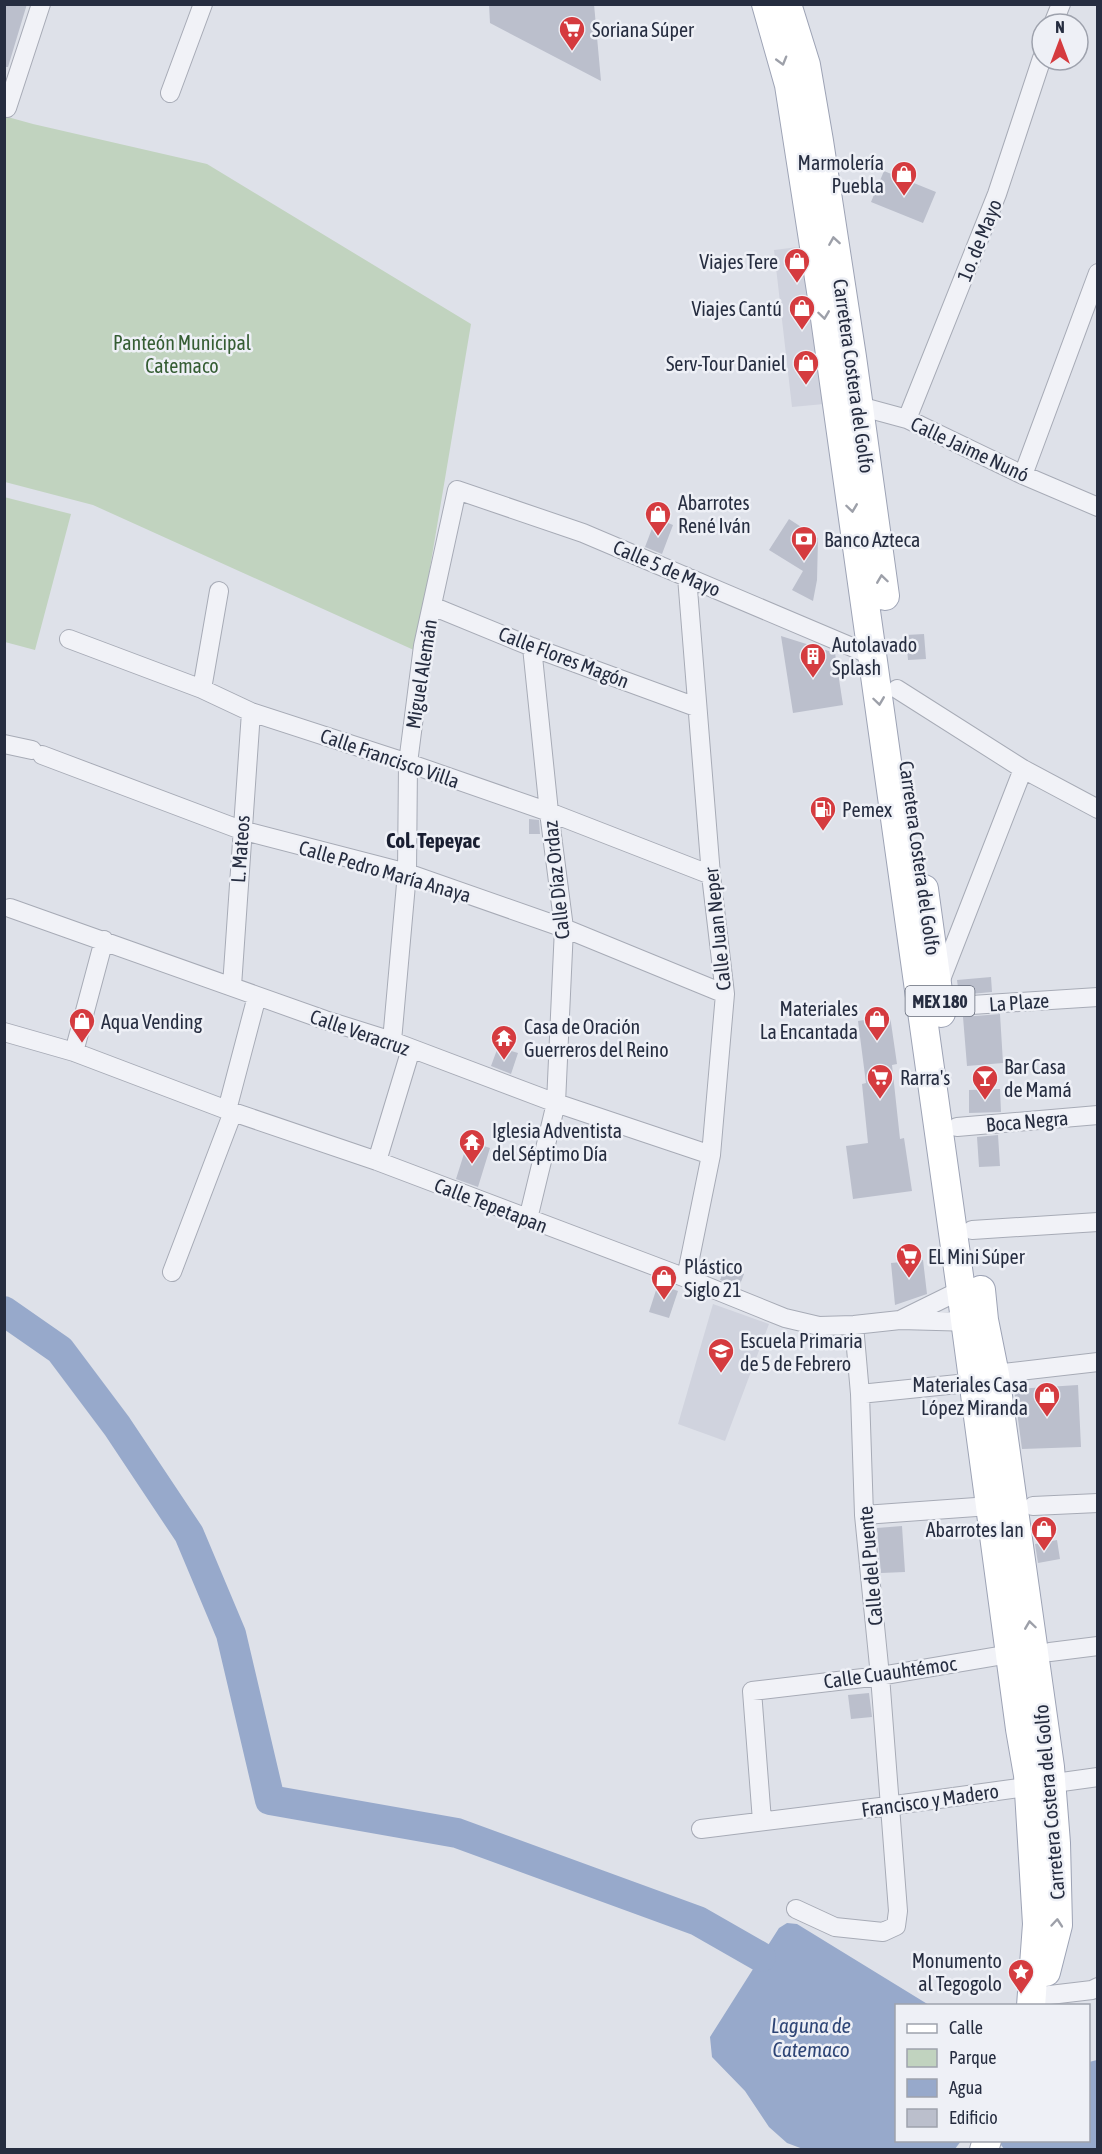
<svg xmlns="http://www.w3.org/2000/svg" width="1102" height="2154" font-family="'Asap Condensed',sans-serif">
<rect width="100%" height="100%" fill="#dee1e9"/>
<path fill="#d0d3de" d="M806,246l18,158 -32,3 -18,-157z
M713,1304l56,20 -44,117 -47,-17z"/>
<path fill="#c1d3bf" d="M4,116l29,8 174,40 264,160 -55,327 -323,-146 -88,-23z
M4,497l67,17 -36,136 -30,-8z"/>
<path fill="#97a9cb" d="M787,1923l10,1 132,81 -33,1v134l65,1 -6,8h-152l-16,-6 -18,-16 -24,-36 -33,-34 -2,-20 69,-109z
M1097,2060v89h-93l-6,-8 90,-1 1,-78z"/>
<g fill="none" stroke-linecap="round" stroke-linejoin="round">
<path stroke="#97a9cb" stroke-width="30" d="M4,1311l56,39 57,76 72,108 42,100 39,166 187,33 241,88 63,36"/>
</g>
<path fill="#bbbfcc" d="M4,4h23l-19,63h-4z
M489,4h105l7,77 -111,-58z
M884,171l52,21 -13,31 -52,-21z
M656,518l17,7 -11,29 -17,-7z
M789,519l29,19 -1,42 -4,21 -21,-11 11,-19 -34,-21z
M924,634l2,25 -18,1 -2,-25z
M781,636l54,17 8,52 -50,8z
M529,819l10,1 1,14h-11z
M991,977l1,15 -33,3 -2,-15z
M1000,1014l3,49 -36,3 -4,-49z
M890,1016l7,48 -5,1 8,74 4,-1 8,53 -59,8 -7,-53 22,-3 -6,-59 4,-1 -8,-62z
M498,1047l20,6 -7,21 -20,-8z
M1000,1089l1,23 -32,1v-23z
M998,1135l2,31 -21,1 -2,-30z
M468,1141l22,7 -12,39 -22,-8z
M923,1260l4,34 -32,11 -4,-42z
M726,1266l18,8 -5,13 -19,-7z
M658,1284l20,7 -9,27 -20,-6z
M1078,1385l3,62 -59,2 -8,-60z
M902,1526l3,46 -24,1 -4,-45z
M1057,1540l3,19 -22,4 -3,-19z
M869,1693l3,24 -21,2 -3,-24z"/>
<g fill="none" stroke-linecap="round" stroke-linejoin="round">
<g stroke="#a7abb6" stroke-width="20">
<path id="minor" d="M1053,24l8,-20
M170,93l33,-89
M7,108l34,-104
M852,407l7,-1 48,13 116,56 75,32
M907,419l90,-225 45,-136
M1023,475l75,-202
M432,606l100,41 164,60
M69,639l133,50 49,23 157,51 141,49 162,63
M202,689l17,-98
M897,689l126,80 75,40
M4,744l28,6
M42,755l199,75 166,43 157,55 161,66
M10,908l315,112 67,21 164,62 155,52
M940,982l83,-213
M232,986l19,-274
M940,1007l158,-10
M4,1032l70,20 153,58 150,51 309,117 99,40 34,8 35,-1 46,-5 73,2
M392,1041l15,-168 1,-110 15,-117 34,-156 126,43 290,123
M74,1052l30,-112
M227,1110l30,-114
M957,1127l141,-12
M377,1161l34,-112
M528,1219l28,-116 8,-175 -15,-116 -17,-165
M972,1230l126,-8
M172,1272l61,-160
M686,1278l25,-123 14,-161 -14,-119 -24,-298
M902,1319l59,-29 8,-1
M986,1375l112,-13
M860,1394l98,-10
M1033,1506l65,-3
M864,1515l126,-9
M1050,1652l48,-6
M762,1821l-10,-130 128,-15 130,-22
M701,1829l187,-23 210,-29
M796,1909l39,18 48,5 13,-6 2,-15 -18,-235 -16,-161 -4,-121 -6,-69
M1033,1997l59,-7 6,-3"/>
</g>
<g stroke="#9da3b5" stroke-width="30">
<path id="primary" d="M766,4l23,81 34,219 138,986 59,439 8,46 9,149 -6,82
M787,4l19,61 13,76 33,216 33,239
M924,889l17,124
M981,1290l3,30 11,55 55,392 6,76 2,82 -12,47
M984,2150l3,-10"/>
</g>
<use href="#minor" stroke="#f1f2f7" stroke-width="18"/>
<use href="#primary" stroke="#fff" stroke-width="28"/>
</g>
<defs><path id="oneway-chevron" d="M-2-3.5L2.5 0L-2 3.5" fill="none" stroke-width="1.6" stroke-linecap="round" stroke-linejoin="round" transform="scale(1.5)"/></defs>
<g stroke="#9da0a9">
<use href="#oneway-chevron" transform="translate(782 61) rotate(74)"/>
<use href="#oneway-chevron" transform="translate(834 241) rotate(-99)"/>
<use href="#oneway-chevron" transform="translate(824 315) rotate(82)"/>
<use href="#oneway-chevron" transform="translate(852 508) rotate(82)"/>
<use href="#oneway-chevron" transform="translate(882 579) rotate(-98)"/>
<use href="#oneway-chevron" transform="translate(879 701) rotate(82)"/>
<use href="#oneway-chevron" transform="translate(1030 1625) rotate(-98)"/>
<use href="#oneway-chevron" transform="translate(1057 1923) rotate(-85)"/>
</g>
<defs>
<g id="supermarket-pin" transform="scale(1.35)"><path d="M0 17L-7.5 6A9.5 9.5 0 1 1 7.5 6Z" fill="#d53b3f" stroke="#eef0f6"/><path d="M-6-5.5h2.5l.6 2H6L4.5 2H-2.5L-4.4-4H-6ZM-1.5 3.2a1.3 1.3 0 1 0 .1 0ZM3 3.2a1.3 1.3 0 1 0 .1 0Z" fill="#fff"/></g>
<g id="shop-pin" transform="scale(1.35)"><path d="M0 17L-7.5 6A9.5 9.5 0 1 1 7.5 6Z" fill="#d53b3f" stroke="#eef0f6"/><path d="M-5-2.5h2.3a2.7 3.5 0 0 1 5.4 0H5L5.5 6h-11ZM-1.5-2.5h3a1.5 2.3 0 0 0-3 0Z" fill="#fff"/></g>
<g id="bank-pin" transform="scale(1.35)"><path d="M0 17L-7.5 6A9.5 9.5 0 1 1 7.5 6Z" fill="#d53b3f" stroke="#eef0f6"/><path d="M-6-4H6V4H-6ZM0-2.3a2.3 2.3 0 1 0 0 4.6a2.3 2.3 0 1 0 0-4.6Z" fill="#fff"/></g>
<g id="building-pin" transform="scale(1.35)"><path d="M0 17L-7.5 6A9.5 9.5 0 1 1 7.5 6Z" fill="#d53b3f" stroke="#eef0f6"/><path d="M-4-6H4V6H1V3H-1V6H-4ZM-2.5-4.3h1.7v1.8h-1.7ZM.8-4.3h1.7v1.8H.8ZM-2.5-1h1.7V.8h-1.7ZM.8-1h1.7V.8H.8Z" fill="#fff"/></g>
<g id="fuel-pin" transform="scale(1.35)"><path d="M0 17L-7.5 6A9.5 9.5 0 1 1 7.5 6Z" fill="#d53b3f" stroke="#eef0f6"/><path d="M-5.5-6h7V0h2V4h1.3V-2.5L3-4.5l.8-.8L6-3V5H2.5V1h-1V6h-7ZM-4.2-4.7v3.2H.2V-4.7Z" fill="#fff"/></g>
<g id="temple-pin" transform="scale(1.35)"><path d="M0 17L-7.5 6A9.5 9.5 0 1 1 7.5 6Z" fill="#d53b3f" stroke="#eef0f6"/><path d="M0-6L5-2H3V0L6.5 2.5H4V6H1.5V3h-3V6H-4V2.5H-6.5L-3 0V-2H-5Z" fill="#fff"/></g>
<g id="bar-pin" transform="scale(1.35)"><path d="M0 17L-7.5 6A9.5 9.5 0 1 1 7.5 6Z" fill="#d53b3f" stroke="#eef0f6"/><path d="M-6-5H6L.8 .8V4.5H3.5V6h-7V4.5H-.8V.8Z" fill="#fff"/></g>
<g id="school-pin" transform="scale(1.35)"><path d="M0 17L-7.5 6A9.5 9.5 0 1 1 7.5 6Z" fill="#d53b3f" stroke="#eef0f6"/><path d="M0-5L7-2L0 1L-7-2ZM-4 1L0 2.5L4 1V4Q0 6-4 4Z" fill="#fff"/></g>
<g id="sight-pin" transform="scale(1.35)"><path d="M0 17L-7.5 6A9.5 9.5 0 1 1 7.5 6Z" fill="#d53b3f" stroke="#eef0f6"/><path d="M0-6L1.8-2.2L6-1.7L2.9 1.2L3.7 5.4L0 3.3L-3.7 5.4L-2.9 1.2L-6-1.7L-1.8-2.2Z" fill="#fff"/></g>
</defs>
<g fill-rule="evenodd">
<use href="#supermarket-pin" x="572" y="29"/>
<use href="#shop-pin" x="904" y="174"/>
<use href="#shop-pin" x="797" y="261"/>
<use href="#shop-pin" x="802" y="308"/>
<use href="#shop-pin" x="806" y="363"/>
<use href="#shop-pin" x="658" y="514"/>
<use href="#bank-pin" x="804" y="539"/>
<use href="#building-pin" x="813" y="656"/>
<use href="#fuel-pin" x="823" y="809"/>
<use href="#shop-pin" x="877" y="1019"/>
<use href="#shop-pin" x="82" y="1021"/>
<use href="#temple-pin" x="504" y="1038"/>
<use href="#supermarket-pin" x="880" y="1077"/>
<use href="#bar-pin" x="985" y="1078"/>
<use href="#temple-pin" x="472" y="1142"/>
<use href="#supermarket-pin" x="909" y="1256"/>
<use href="#shop-pin" x="664" y="1278"/>
<use href="#school-pin" x="721" y="1351"/>
<use href="#shop-pin" x="1047" y="1395"/>
<use href="#shop-pin" x="1044" y="1529"/>
<use href="#sight-pin" x="1021" y="1972"/>
</g>
<g text-anchor="middle" dominant-baseline="central" stroke-width="5" stroke-linejoin="round" paint-order="stroke">
<rect fill="#eef0f6" stroke="#626877" stroke-width="1.5" x="905.5" y="986" width="69" height="30" rx="4.5"/>
<g font-size="18" font-weight="bold" fill="#262d40">
<text x="940" y="1001">MEX 180</text>
</g>
<g font-size="20" fill="#262d40" stroke="#eef0f6" text-anchor="start">
<text x="592" y="29">Soriana Súper</text>
<text x="884" y="162" text-anchor="end">Marmolería<tspan x="884" dy="23">Puebla</tspan></text>
<text x="778" y="261" text-anchor="end">Viajes Tere</text>
<text x="782" y="308" text-anchor="end">Viajes Cantú</text>
<text x="786" y="363" text-anchor="end">Serv-Tour Daniel</text>
<text x="678" y="502">Abarrotes<tspan x="678" dy="23">René Iván</tspan></text>
<text x="824" y="539">Banco Azteca</text>
<text x="832" y="644">Autolavado<tspan x="832" dy="23">Splash</tspan></text>
<text x="842" y="809">Pemex</text>
<text x="858" y="1008" text-anchor="end">Materiales<tspan x="858" dy="23">La Encantada</tspan></text>
<text x="101" y="1021">Aqua Vending</text>
<text x="524" y="1026">Casa de Oración<tspan x="524" dy="23">Guerreros del Reino</tspan></text>
<text x="1004" y="1066">Bar Casa<tspan x="1004" dy="23">de Mamá</tspan></text>
<text x="900" y="1077">Rarra's</text>
<text x="492" y="1130">Iglesia Adventista<tspan x="492" dy="23">del Séptimo Día</tspan></text>
<text x="928" y="1256">EL Mini Súper</text>
<text x="684" y="1266">Plástico<tspan x="684" dy="23">Siglo 21</tspan></text>
<text x="740" y="1340">Escuela Primaria<tspan x="740" dy="23">de 5 de Febrero</tspan></text>
<text x="1028" y="1384" text-anchor="end">Materiales Casa<tspan x="1028" dy="23">López Miranda</tspan></text>
<text x="1024" y="1529" text-anchor="end">Abarrotes Ian</text>
<text x="1002" y="1960" text-anchor="end">Monumento<tspan x="1002" dy="23">al Tegogolo</tspan></text>
</g>
<g font-size="20" fill="#262d40" stroke="#eef0f6">
<text transform="translate(979 240) rotate(-68)">1o. de Mayo</text>
<text transform="translate(854 376) rotate(82)">Carretera Costera del Golfo</text>
<text transform="translate(970 449) rotate(25)">Calle Jaime Nunó</text>
<text transform="translate(667 568) rotate(23)">Calle 5 de Mayo</text>
<text transform="translate(564 657) rotate(21)">Calle Flores Magón</text>
<text transform="translate(421 674) rotate(-81)">Miguel Alemán</text>
<text transform="translate(390 758) rotate(19)">Calle Francisco Villa</text>
<text transform="translate(240 849) rotate(-86)">L. Mateos</text>
<text transform="translate(920 858) rotate(82)">Carretera Costera del Golfo</text>
<text transform="translate(385 871) rotate(16)">Calle Pedro María Anaya</text>
<text transform="translate(556 880) rotate(-96)">Calle Díaz Ordaz</text>
<text transform="translate(717 929) rotate(-96)">Calle Juan Neper</text>
<text transform="translate(1019 1002) rotate(-4)">La Plaze</text>
<text transform="translate(360 1032) rotate(19)">Calle Veracruz</text>
<text transform="translate(1027 1121) rotate(-5)">Boca Negra</text>
<text transform="translate(491 1205) rotate(21)">Calle Tepetapan</text>
<text transform="translate(870 1566) rotate(-95)">Calle del Puente</text>
<text transform="translate(890 1672) rotate(-8)">Calle Cuauhtémoc</text>
<text transform="translate(930 1800) rotate(-8)">Francisco y Madero</text>
<text transform="translate(1049 1802) rotate(-95)">Carretera Costera del Golfo</text>
</g>
<g font-size="20" fill="#355d33" stroke="#eef0f6">
<text x="182" y="342">Panteón Municipal<tspan x="182" dy="23">Catemaco</tspan></text>
</g>
<g font-size="21" font-weight="bold" fill="#191e31" stroke="#eef0f6">
<text x="433" y="840">Col. Tepeyac</text>
</g>
<g font-size="21" font-style="italic" fill="#2e4576" stroke="#eef0f6">
<text x="811" y="2025">Laguna de<tspan x="811" dy="24">Catemaco</tspan></text>
</g>
</g>
<rect width="1102" height="2154" fill="none" stroke="#262d40" stroke-width="12"/>
<rect x="895" y="2004" width="195" height="138" fill="#eef0f6" stroke="#9ea2ad" stroke-width="1.5"/>
<rect x="907" y="2024" width="30" height="9" fill="#ffffff" stroke="#9ea2ad" stroke-width="1.5"/>
<text x="949" y="2034" font-size="18" fill="#262d40">Calle</text>
<rect x="907" y="2049" width="30" height="18" fill="#c1d3bf" stroke="#9ea2ad" stroke-width="1.5"/>
<text x="949" y="2064" font-size="18" fill="#262d40">Parque</text>
<rect x="907" y="2079" width="30" height="18" fill="#97a9cb" stroke="#9ea2ad" stroke-width="1.5"/>
<text x="949" y="2094" font-size="18" fill="#262d40">Agua</text>
<rect x="907" y="2109" width="30" height="18" fill="#bbbfcc" stroke="#9ea2ad" stroke-width="1.5"/>
<text x="949" y="2124" font-size="18" fill="#262d40">Edificio</text>
<g transform="translate(1060 42)"><circle r="28" fill="#eef0f6" stroke="#9ea2ad" stroke-width="1.5"/>
<path d="M0-4.5L10 22L0 15L-10 22Z" fill="#d53b3f"/>
<text y="-9" font-size="16" font-weight="bold" text-anchor="middle" fill="#262d40">N</text>
</g>
</svg>
